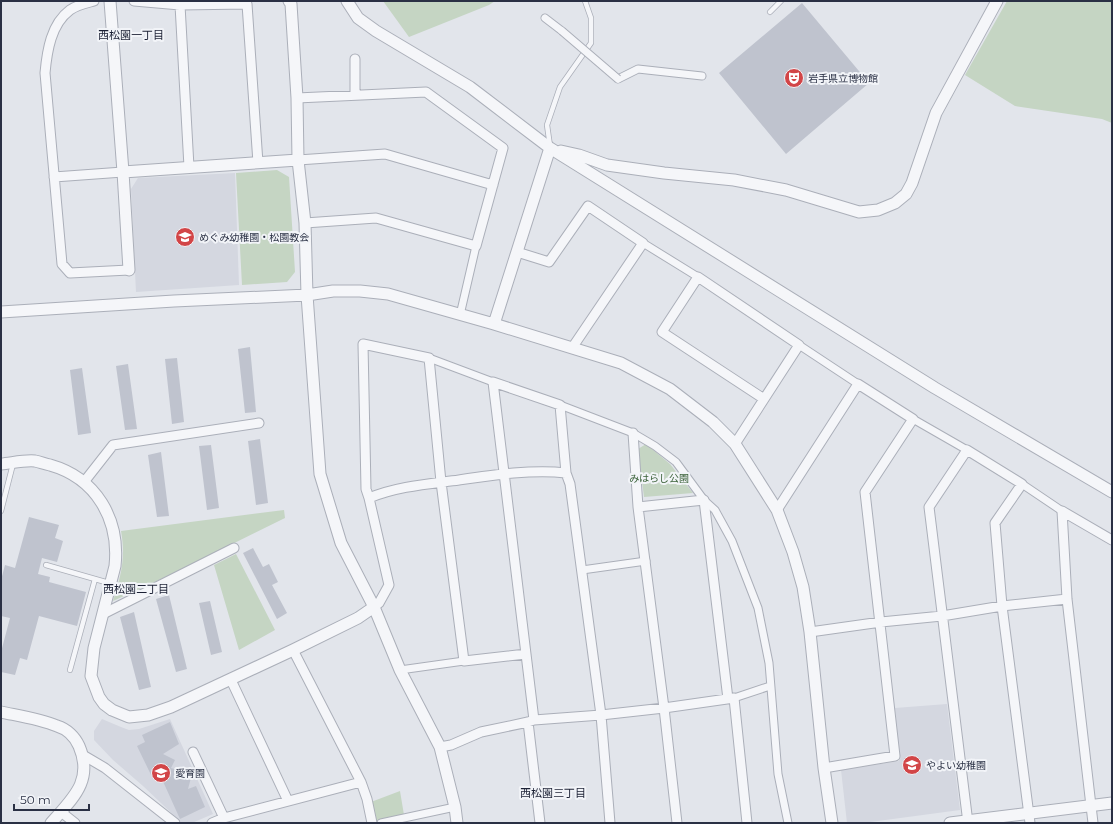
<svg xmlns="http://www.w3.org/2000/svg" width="1113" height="824" font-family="Montserrat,'Noto Sans JP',sans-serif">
<rect width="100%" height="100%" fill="#e2e5eb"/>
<path fill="#d4d7e0" d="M235,173l4,112 -103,7 -5,-103 7,-11z
M947,704l13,106 -97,13h-16l-6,-53 58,-9 -4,-53z
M102,719l19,8 8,3 10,-1 31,-10 43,95 -21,9h-10l-39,-37 -30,-26 -19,-20v-9z"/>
<path fill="#c5d5c3" d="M383,1h112l-6,4 -80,32z
M1007,1h105v122l-10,-4 -87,-13 -50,-31z
M277,170l12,7 6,95 -8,10 -45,3 -6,-112z
M646,444l24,20 23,29 -49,4 -6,-48z
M284,510l1,8 -113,56 -59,27c8,-26 13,-43 8,-70z
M236,554l39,76 -36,20 -25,-85z
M400,791l4,24 -28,6 -5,-19z"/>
<path fill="#bfc3ce" d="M802,3l67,80 -83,71 -67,-81z
M250,347l6,65 -11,1 -7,-64z
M177,358l7,64 -12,2 -7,-65z
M128,364l9,65 -12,1 -9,-64z
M82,368l9,65 -13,2 -8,-65z
M260,439l8,64 -12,2 -8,-64z
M211,445l8,63 -12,2 -8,-64z
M161,452l8,64 -12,1 -9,-62z
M29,517l30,8 -4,13 8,3 -6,21 -15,-4 -4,16 12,3 -1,5 37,10 -9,34 -38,-10 -12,44 -7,-2 -5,17 -14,-3v-20l9,-34 -9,-2v-36l4,-15 10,3z
M253,548l10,19 6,-3 9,18 -6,3 15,28 -10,6 -34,-66z
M169,595l18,74 -11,3 -20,-73z
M210,601l12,51 -11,3 -12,-52z
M134,612l17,75 -12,3 -19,-73z
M170,722l9,22 -16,10 12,6 -4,8 21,6 -4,15 8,-3 9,21 -25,12 -19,-42 -8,2 -16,-33 8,-4 -3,-7z"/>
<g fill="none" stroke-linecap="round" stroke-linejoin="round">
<g stroke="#abafb9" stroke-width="6">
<path id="service" d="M770,12l11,-11
M550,146l-3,-21 13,-38 31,-44v-25l-6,-17
M1,511l12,-47
M46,565l63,18
M70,670l25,-91"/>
</g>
<g stroke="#abafb9" stroke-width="9">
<path id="pedestrian" d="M545,18l17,13
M618,79l20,-10 64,7
M643,243l55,34
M460,315l16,-69
M799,345l59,39
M429,358l64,24
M560,405l73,28 22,13 21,16 28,38 11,10 17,31 26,67 11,55 9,111 10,49
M913,419l54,31
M1022,484l40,27
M582,570l64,-9
M400,670l64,-9
M734,698l36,-12
M381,823l74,-16"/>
</g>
<g stroke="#abafb9" stroke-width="11">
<path id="minor" d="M94,1c-7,2 -17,4 -24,9 -19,14 -23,41 -25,63l17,191 8,9 59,-3
M134,1l46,4 67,-1 11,159
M180,5l9,162
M355,59v36
M297,98l129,-6 77,56 -27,98 -100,-28 -71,5
M298,160l87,-6 108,31
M54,177l69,-5
M517,252l32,10 39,-56 55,37 -71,105
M633,433l5,74 26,201 13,115
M735,444l64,-99 -101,-68 -36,55 102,67
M84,482l29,-37 146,-22
M369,498l-3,-9 -3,-145 66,14 12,124 23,179 62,-7
M638,507l66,-7 24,199
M777,510l81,-126 55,35 -48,73 30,264 -71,12
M374,607l5,-4 10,-18 -20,-87c29,-12 60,-14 90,-18 34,-5 74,-11 107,-7l4,11 31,231 9,108
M103,614l131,-66
M810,632l71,-10 61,-6 60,-10 65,-7
M293,650l68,132 6,17 5,24
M231,680l57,121
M534,720l-41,-338 67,23 6,68
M528,722l12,101
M440,747l11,-2 30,-13 47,-10 6,-2 67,-5 63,-7 70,-10 13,125
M193,752l31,66
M83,755l22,13 70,55
M61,812l14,11
M212,823l12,-5 137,-36
M968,823l-39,-316 38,-57 55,34 -27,39 7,83 28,217
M1093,823l-26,-224 -5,-88 50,29"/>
</g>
<g stroke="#abafb9" stroke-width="13">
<path id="tertiary" d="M110,1l13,171 6,98
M289,1l2,3 6,94 1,62 7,63 2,72 13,179 21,69 33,64 26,63 40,77 15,60 2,16
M347,1l11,17 18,13 94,56 80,61 385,240 177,104
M561,151l18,4 28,10 57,8 70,7 52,10 73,22 19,-2 17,-7 11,-9 6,-11 24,-70 61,-112
M123,172l175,-12
M1,312l173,-11 133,-6 26,-4h27l28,3 106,30 127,39 49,26 43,33 22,22 42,66 16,42 10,35 7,45 14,136 8,55
M494,324l56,-176
M1,464c11,-1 23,-4 34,-3 5,1 10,3 15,4 46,13 70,54 65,101l-21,82 -3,28 8,21 5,7 8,6 17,7 19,-2 23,-8 122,-57 65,-32 16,-11
M1,712c19,4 39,7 56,14 10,3 18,11 22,20 15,35 -7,53 -28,77
M950,823l162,-20"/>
</g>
<use href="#service" stroke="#f5f6f9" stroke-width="4.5"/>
<use href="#pedestrian" stroke="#f5f6f9" stroke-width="7"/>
<use href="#minor" stroke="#f5f6f9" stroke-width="9"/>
<use href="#tertiary" stroke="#f5f6f9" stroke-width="11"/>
<g stroke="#abafb9" stroke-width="9" stroke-linecap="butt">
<path id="pedestrian-bridge" d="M562,31l56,48"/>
</g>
<use href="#pedestrian-bridge" stroke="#f5f6f9" stroke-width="7"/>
</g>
<defs>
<g id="theatre-disc" transform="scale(1)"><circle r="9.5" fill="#d24547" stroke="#f2f4f8"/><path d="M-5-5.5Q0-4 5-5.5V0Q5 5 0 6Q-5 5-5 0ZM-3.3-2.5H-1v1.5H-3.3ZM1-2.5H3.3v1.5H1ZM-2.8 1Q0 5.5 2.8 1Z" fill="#fff"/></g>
<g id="school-disc" transform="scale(1)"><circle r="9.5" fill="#d24547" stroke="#f2f4f8"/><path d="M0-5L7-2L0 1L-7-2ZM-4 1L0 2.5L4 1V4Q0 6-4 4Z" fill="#fff"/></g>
</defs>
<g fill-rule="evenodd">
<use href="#theatre-disc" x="794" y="78"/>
<use href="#school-disc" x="185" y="237"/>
<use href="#school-disc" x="912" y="765"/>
<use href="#school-disc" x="161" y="773"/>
</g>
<g text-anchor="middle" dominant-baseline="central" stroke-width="4" stroke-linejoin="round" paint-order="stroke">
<g font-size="10" fill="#2a3044" stroke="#f2f4f8" text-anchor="start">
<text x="808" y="78">岩手県立博物館</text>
<text x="199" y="237">めぐみ幼稚園・松園教会</text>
<text x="926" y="765">やよい幼稚園</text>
<text x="175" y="773">愛育園</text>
</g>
<g font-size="10" fill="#396037" stroke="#f2f4f8">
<text x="659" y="478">みはらし公園</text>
</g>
<g font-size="11" fill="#1c2135" stroke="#f2f4f8">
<text x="131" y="35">西松園一丁目</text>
<text x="136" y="589">西松園二丁目</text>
<text x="553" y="793">西松園三丁目</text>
</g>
</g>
<rect width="1113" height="824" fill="none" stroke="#2a3044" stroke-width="4"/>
<path d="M14 804v6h75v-6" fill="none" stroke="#2a3044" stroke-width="2"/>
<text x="20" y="804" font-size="12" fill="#2a3044" stroke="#f2f4f8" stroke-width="3" paint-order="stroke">50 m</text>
</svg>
